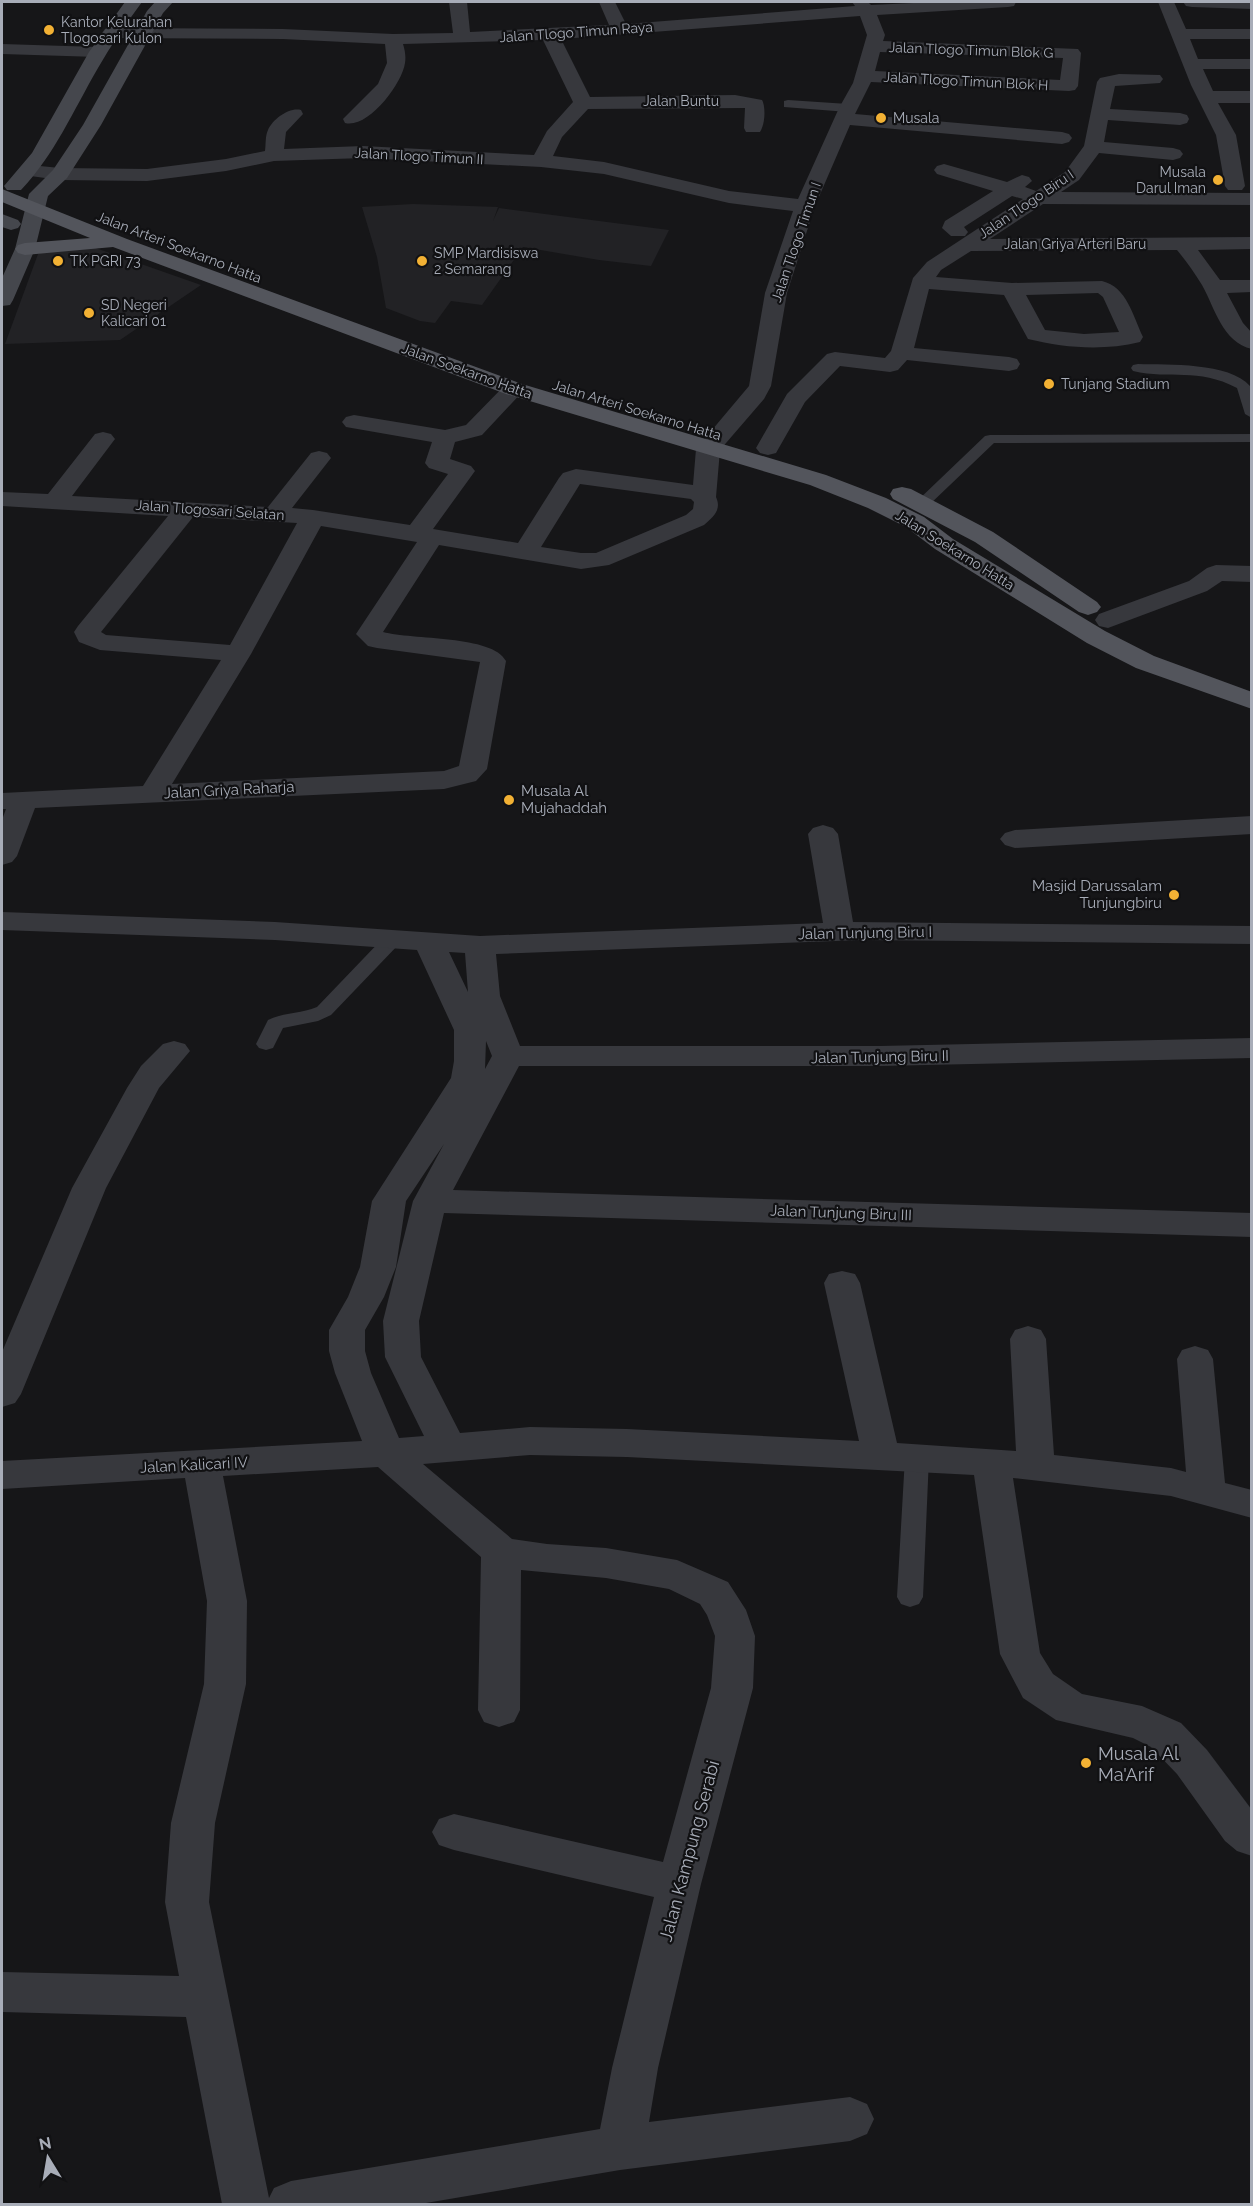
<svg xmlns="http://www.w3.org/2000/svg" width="1253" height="2206" font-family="Raleway,sans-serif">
<rect width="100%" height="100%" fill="#161618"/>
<path fill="#222225" d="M413,204l85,3 -5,14 6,-13 170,22 -18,36 -52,-6 -76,-13 -41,58 -31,-4 -16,22 -15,-2 -34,-13 -9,-51 -15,-50z
M87,245l114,40 -81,55 -115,4 33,-90 19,-8z"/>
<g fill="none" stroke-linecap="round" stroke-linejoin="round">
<path fill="#37383d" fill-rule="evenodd" d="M788,100l60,4 6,4 -6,4 -64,-5v-6z
M1138,364c30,1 91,-2 112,22l2,32 -7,-4 -8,-26c-40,-21 -66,-8 -104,-17l-2,-3 2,-3z
M1252,434v8l-258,1 -66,63 -5,2 -8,-5 70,-67 5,-1z
M393,933l7,2 3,4 -3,4 -69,72 -13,6 -35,7 -10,20 -7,2 -7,-2 -3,-4 12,-24c16,-8 33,-6 49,-13l69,-72z
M917,1448l9,3 3,6 -6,140 -4,7 -9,3 -9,-3 -4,-7 8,-140 3,-6z"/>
<path fill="#37383d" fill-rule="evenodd" d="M449,2h18l3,30 139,-7 -10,-23h16l11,22 229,-18 -3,-4h16l3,3 63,-3h82l-2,4 -6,1 -131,8 8,20 -2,6 195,8 3,4 -3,33 -3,4 -6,1 -198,-9 -16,32 207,18 7,2 3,4 -3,4 -7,2 -212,-19 -35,81 -28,87 -16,93 -7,13 -44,51 -4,47c6,13 -3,20 -12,28l-95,40 -28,4 -142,-24 -56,87c29,8 110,3 123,29l-19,108 -11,12 -32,8 -409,19 -18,48 -5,6 -10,3v-45l4,-11h-4v-16l141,-7 78,-126 -121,-10 -21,-8 -5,-10 4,-6 90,-110 -166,-10v-14l46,2 47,-60 8,-2 8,2 4,5 -43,57 196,11 43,-54 8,-2 8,2 4,5 -39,50 21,2 97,15 38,-51 -19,-6 -4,-5 7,-21 -86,-15 -4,-5 4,-5 8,-2 91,15 21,-5 40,-41 8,-2 8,2 3,5 -43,46 -27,7 -5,17 21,7 4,5 -42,58 85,14 41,-65 4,-5 13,-4 117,16 3,-36 53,-63 16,-93 28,-82 -64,-8 -125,-29 -63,-7 -178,-9 -89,3 -48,10 -79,10 -87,-1 -37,-5 -3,-4 3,-4 7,-2 30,3 87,1 79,-10 39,-8c1,-6 0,-15 3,-21 5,-11 21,-23 33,-20l2,4 -17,18 -2,17 79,-3 171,9 13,-24 26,-29 -30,-62 -140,4c2,6 3,13 2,19 -3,21 -37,66 -60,60l-2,-4 35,-35 9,-21 -2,-19 -102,-5 -172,-1 -6,-1 -3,-4 3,-4 6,-1 172,1 110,5 60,-1zM860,16l7,19 -14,48 -14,25 -41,91 -69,-8 -125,-29 -51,-6 9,-19 26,-28 157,-1 -1,20 2,4h14c5,-7 6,-25 2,-32l-27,-5 -145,2 -29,-58zM880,52l183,6 -3,22 -185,-9zM580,484l111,15 3,3 -1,7 -7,6 -90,38h-15l-40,-6zM193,517l104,6 -67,122 -124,-10 -5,-3zM321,526l96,16 -61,92 12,12 9,2 103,14 -21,104 -15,5 -272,13 79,-130z
M1158,2h16l12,27h66v10h-62l8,20h54v10h-49l10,22h39v12h-34l18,32 9,51 -3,4h-14l-3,-4 -9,-51 -25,-50z
M1183,2h69v7l-60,-2 -6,-1z
M2,44l96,3 6,1 3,4 -3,4 -6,1 -96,-3z
M1119,74l41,1 3,4 -3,4 -45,3 -5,23 70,4 7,2 2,4 -2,4 -7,2 -72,-5 -4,22 69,6 7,2 3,4 -3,4 -7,2 -74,-7 -20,27 -18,12 191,1v12l-209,-1 -53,35 262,-2v12l-54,1 22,30h32v12l-25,1 16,30 9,10v16c-30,-7 -37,-41 -50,-64 -8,-13 -16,-24 -25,-35l-206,1 -30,19 -5,7 76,6 90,-2c25,6 31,35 41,56l-3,5c-37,9 -75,6 -112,-3l-24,-44 -75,-6 -15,59 95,9 8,2 3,5 -3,5 -8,2 -102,-11 -9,10 -8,2 -50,-6 -35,36 -29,51 -8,2 -8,-2 -4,-5 31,-54 40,-40 8,-2 50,6 6,-7 22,-73 14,-16 96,-63 -11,-3 -48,31 4,5 -3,4h-14l-9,-8 3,-7 48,-30 -56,-17 -3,-4 3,-4 7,-2 63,18 15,-7 7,2 3,4 -7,6 11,4 29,-19 19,-26 13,-64 3,-4zM1098,293l5,4 16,35 -35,2 -39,-4 -19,-35z
M1216,565l36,1v16l-30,-1 -15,10 -99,37 -9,-2 -4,-6 4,-6 90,-33 18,-13z
M1252,816v18l-237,14 -10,-3 -5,-6 5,-6 10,-3z
M823,825l10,3 5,6 15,88 399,4v18l-390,-4 -366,14 4,42 20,50h360l372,-8v20l-372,8h-361l-66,124 799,23v24l-808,-24 -25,108 2,36 39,76 70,-6 97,2 232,12 -35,-158 5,-9 13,-3 13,3 5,9 37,160 119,8 -6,-112 5,-9 13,-4 13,4 5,9 8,116 117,13 15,4 -9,-113 5,-9 13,-4 13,4 5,9 12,124 27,7v28l-81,-22 -158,-18 27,175 13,21 29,20 60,12 39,17 26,27 45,60v46l-15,-5 -12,-10 -48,-67 -26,-27 -18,-9 -77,-18 -33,-22 -23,-44 -26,-179 -347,-18 -97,-2 -107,9 89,75 35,5 59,4 71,12 51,22 18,28 9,26 -2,52 -52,196 -43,184 -9,54 201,-25 17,7 7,15 -7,15 -17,7 -230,29 -200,34h-198l-36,-187 -184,-5v-40l177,4 -14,-74 6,-79 33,-139 3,-83 -22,-123 -183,11v-28l360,-20 -27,-68 -6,-22v-21l19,-33 12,-30 12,-66 79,-123 3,-17v-31l-37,-80 -142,-10 -273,-10v-18l273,10 205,14 343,-13 -15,-89 5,-6zM449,952l16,1 3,39zM486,1041l6,15 -7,13zM444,1144l-31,57 -30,120 2,36 39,79 -25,2 -28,-65 -6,-22v-21l19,-33 12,-30 10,-66zM378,1467l103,90 -3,153 6,12 15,5 15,-5 6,-12 1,-140 85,8 63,11 31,15 7,11 8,21 -4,52 -48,174 -209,-48 -15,5 -7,13 7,13 15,5 200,47 -42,171 -12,61 -309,52 -17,7 -5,10 -60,-296 6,-79 31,-139 1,-83 -24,-125z
M174,1041l11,3 5,7 -31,37 -53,100 -85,206 -6,9 -13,4v-55l70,-164 55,-100 14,-22 22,-22z"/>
<path fill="#45474d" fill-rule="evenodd" d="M125,2h17c-16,22 -31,43 -44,66 -25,43 -43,86 -77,122h-14l-3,-4 28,-33 57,-101z
M155,2h18l-10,11 -62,112 -34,53 -19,18 -13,53 -22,51 -3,5 -8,1v-28l13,-29 14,-55 24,-24 30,-45 64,-114z
M2,214l16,6 3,4 -3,4 -7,2 -9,-3z"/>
<path fill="#53555c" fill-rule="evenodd" d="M2,189l125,50 395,145 304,91 60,23 38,19 29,22 152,92 49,25 98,36v17l-116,-41 -49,-25 -152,-94 -29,-22 -38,-19 -58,-23 -304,-91 -393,-147 -88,8 -7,-2 -3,-4 3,-4 7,-2 65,-5 -88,-36z
M902,487l9,2 82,43 104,70 4,5 -4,5 -9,3 -9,-3 -104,-70 -82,-43 -3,-5 3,-5z"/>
</g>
<g fill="#f2b134" stroke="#111113" stroke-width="2">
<circle cx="49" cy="30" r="6"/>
<circle cx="881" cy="118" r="6"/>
<circle cx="1218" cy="180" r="6"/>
<circle cx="58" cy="261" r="6"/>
<circle cx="422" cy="261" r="6"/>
<circle cx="89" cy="313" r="6"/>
<circle cx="1049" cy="384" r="6"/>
<circle cx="509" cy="800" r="6"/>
<circle cx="1174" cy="895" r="6"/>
<circle cx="1086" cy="1763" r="6"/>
</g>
<g text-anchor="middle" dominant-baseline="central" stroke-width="4.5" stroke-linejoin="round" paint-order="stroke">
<g font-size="14" fill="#a8adb8" stroke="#111113" text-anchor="start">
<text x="61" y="22">Kantor Kelurahan<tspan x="61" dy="16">Tlogosari Kulon</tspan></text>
<text x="893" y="118">Musala</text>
<text x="1206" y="172" text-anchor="end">Musala<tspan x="1206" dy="16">Darul Iman</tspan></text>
<text x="434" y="253">SMP Mardisiswa<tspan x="434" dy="16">2 Semarang</tspan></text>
<text x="70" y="261">TK PGRI 73</text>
<text x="101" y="305">SD Negeri<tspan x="101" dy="16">Kalicari 01</tspan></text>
<text x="1061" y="384">Tunjang Stadium</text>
</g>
<g font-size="14" fill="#a8adb8" stroke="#111113">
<text transform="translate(576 32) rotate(-4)">Jalan Tlogo Timun Raya</text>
<text transform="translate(971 50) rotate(2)">Jalan Tlogo Timun Blok G</text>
<text transform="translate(966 81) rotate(3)">Jalan Tlogo Timun Blok H</text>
<text x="681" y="101">Jalan Buntu</text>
<text transform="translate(419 156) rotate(3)">Jalan Tlogo Timun II</text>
<text transform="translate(1026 204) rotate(-34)">Jalan Tlogo Biru I</text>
<text transform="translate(796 242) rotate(-71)">Jalan Tlogo Timun I</text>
<text x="1075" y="244">Jalan Griya Arteri Baru</text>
<text transform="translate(179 247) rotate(21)">Jalan Arteri Soekarno Hatta</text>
<text transform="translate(467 371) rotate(20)">Jalan Soekarno Hatta</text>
<text transform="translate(637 410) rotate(17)">Jalan Arteri Soekarno Hatta</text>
<text transform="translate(210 510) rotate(4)">Jalan Tlogosari Selatan</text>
<text transform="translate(955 550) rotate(32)">Jalan Soekarno Hatta</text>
</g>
<g font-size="15" fill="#a8adb8" stroke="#111113">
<text transform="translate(229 790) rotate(-3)">Jalan Griya Raharja</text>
<text transform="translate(865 933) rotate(-1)">Jalan Tunjung Biru I</text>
<text transform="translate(880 1057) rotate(-1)">Jalan Tunjung Biru II</text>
<text transform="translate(841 1213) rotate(2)">Jalan Tunjung Biru III</text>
<text transform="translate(194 1465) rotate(-3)">Jalan Kalicari IV</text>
</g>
<g font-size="15" fill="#a8adb8" stroke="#111113" text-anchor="start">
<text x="521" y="791">Musala Al<tspan x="521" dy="17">Mujahaddah</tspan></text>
<text x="1162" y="886" text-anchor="end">Masjid Darussalam<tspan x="1162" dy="17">Tunjungbiru</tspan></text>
</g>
<g font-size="18" fill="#a8adb8" stroke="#111113" text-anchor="start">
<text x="1098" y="1753">Musala Al<tspan x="1098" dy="21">Ma'Arif</tspan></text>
</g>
<g font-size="18" fill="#a8adb8" stroke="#111113">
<text transform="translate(689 1851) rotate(-75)">Jalan Kampung Serabi</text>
</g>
</g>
<rect width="1253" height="2206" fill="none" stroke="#a8adb8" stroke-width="6"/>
<g transform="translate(48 2158) rotate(349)" stroke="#111113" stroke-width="4.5" paint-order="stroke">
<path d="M0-4.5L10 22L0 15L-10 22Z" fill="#a8adb8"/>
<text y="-9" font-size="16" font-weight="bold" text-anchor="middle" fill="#a8adb8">N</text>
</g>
</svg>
